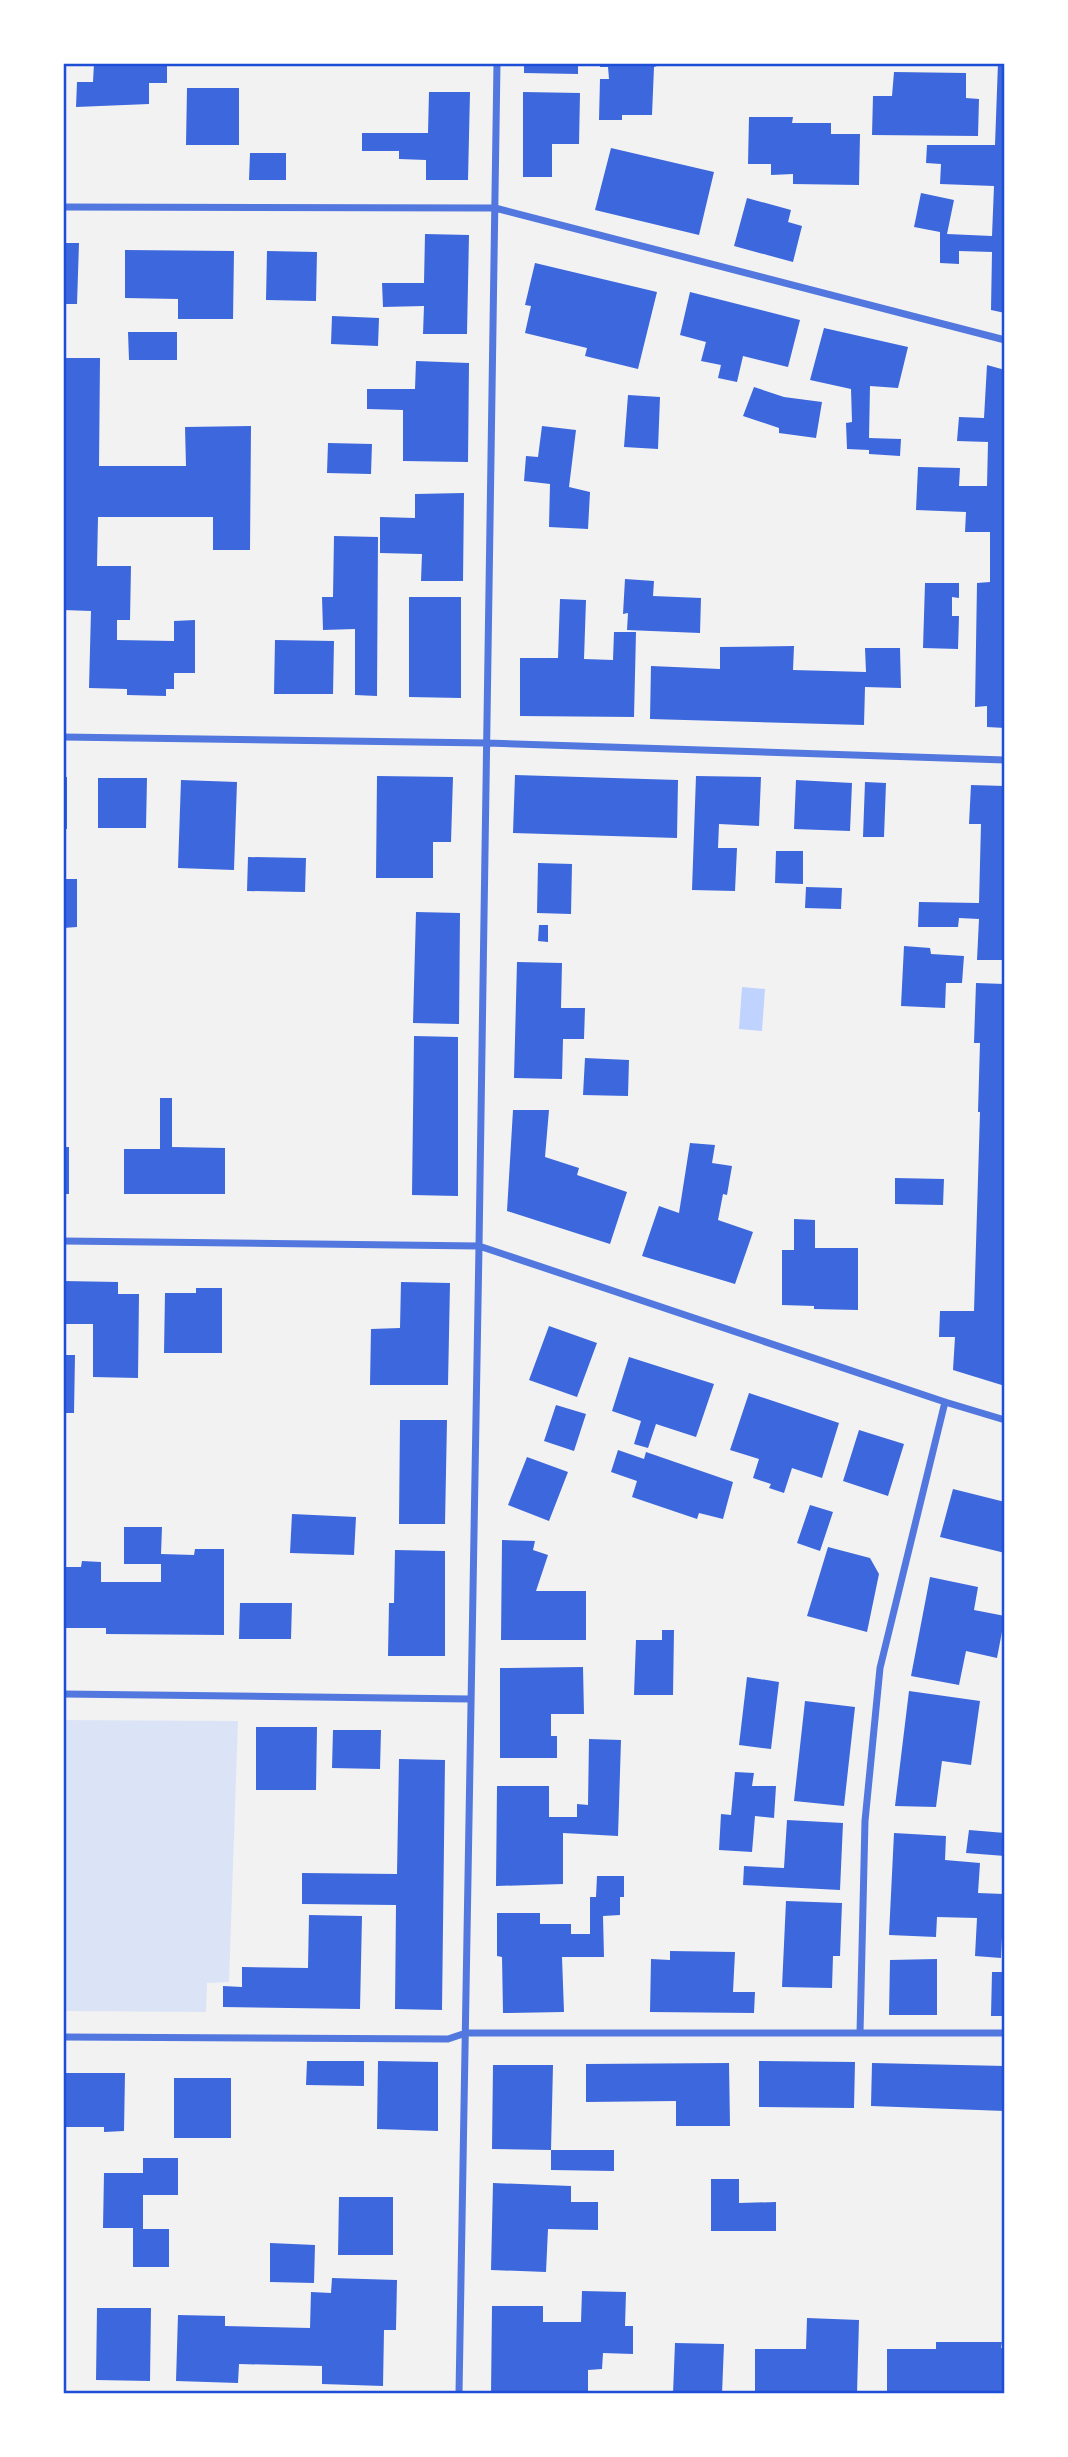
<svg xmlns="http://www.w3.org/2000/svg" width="1068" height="2457" font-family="'Nunito Sans',sans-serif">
<rect width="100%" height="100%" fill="#f2f2f2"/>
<path fill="#dbe4f7" d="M63,1720l175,1 -9,261 -22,1 -1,29 -143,-1z"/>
<path fill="#bfd3fe" d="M742,987l23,2 -3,42 -23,-2z"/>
<path fill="#3d67dc" d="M94,63h73v20h-18v21l-73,3 1,-25h16z
M524,63h54v11l-54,-1z
M600,63h57v3l-3,1 -2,48h-30v5h-23l1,-41h9l-1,-12h-8z
M998,63h7v250l-14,-3 1,-58 -33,-1v13l-19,-1v-31l-26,-5 7,-34 33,7 -7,34 45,2 2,-50 -54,-2 1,-20 -15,-1 1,-18h68z
M894,72l72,1v25l13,1 -1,37 -106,-1 1,-39h19z
M187,88h52v57h-53z
M429,92h41l-2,88h-42v-20l-27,-1v-8h-37v-18h66z
M523,92l57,1 -1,51h-27v33h-29z
M749,117h44l-1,6h39v11h29l-1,51 -66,-1v-10l-22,1v-11h-23z
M611,148l103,24 -15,63 -104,-25z
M250,153h36v27h-37z
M747,198l44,12 -3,12 14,4 -9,36 -59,-16z
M425,234l44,1 -2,99h-44l1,-28 -41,1 -1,-24h42z
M63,243h16l-2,61h-14z
M125,250l109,1 -1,68h-55v-20l-53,-1z
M267,251l50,1 -1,49 -50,-1z
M535,263l122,29 -19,77 -53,-13 2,-8 -62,-15 6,-27 -6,-1z
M690,292l110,28 -12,47 -45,-11 -6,26 -19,-4 3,-13 -20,-4 5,-19 -26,-7z
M332,316l47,2 -1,28 -47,-2z
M824,328l84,19 -10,41 -28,-2 -1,52 32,1 -1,17 -31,-2v-4l-22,-1 -1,-26 6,-1 -1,-33 -41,-9z
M128,332h49v28h-48z
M63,358h37l-1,108h87l-1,-39 66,-1 -1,124h-37v-33h-115l-1,49h34l-1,54h-13v20l57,1v-20l21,-1v53h-21v16h-8v7l-39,-1v-6l-38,-1 2,-77 -28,-1z
M416,361l53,2 -1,99 -65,-1v-51l-36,-1v-20h48z
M987,365l18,5v358l-18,-1v-21l-12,1 2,-124 13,-1v-50h-25l1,-20 -50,-2 2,-43 42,1 -1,18h28l1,-44 -31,-1 2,-24 25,1z
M754,387l30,10 38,5 -6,36 -37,-5v-5l-36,-12z
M628,395l32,2 -2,52 -34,-2z
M542,426l34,4 -7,57 21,5 -2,37 -39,-2 1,-43 -26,-3 2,-25 12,1z
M328,443l44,1 -1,30 -44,-1z
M464,493l-1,88h-42l1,-27 -42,-1v-36l35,1v-24z
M334,536l44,1 -1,159 -22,-1v-66l-32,1 -1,-33h11z
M625,579l29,2 -1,15 48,2 -1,35 -73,-3 1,-17 -5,1z
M925,583h34v15l-7,-1v19h7l-1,33 -35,-1z
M409,597h52v101l-52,-1z
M560,599l26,1 -2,59 29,1 1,-28h22l-2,85 -114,-1v-58h38z
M275,640l59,1 -1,53h-59z
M794,646l-1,24 73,2 -1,-24h35l1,40 -36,-1 -1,38 -214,-6 1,-53 69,3v-22z
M515,775l163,5 -1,58 -164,-5z
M377,776l76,1 -2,65h-18v36h-57z
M696,776l65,1 -2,49 -40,-2 -1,24h19l-2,43 -43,-1z
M63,777h4v52h-4z
M98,778h49l-1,50h-48z
M181,780l56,2 -3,88 -56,-2z
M796,780l56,3 -2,48 -56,-2z
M865,782l21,1 -2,54h-21z
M971,785l34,1v174h-28l2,-41 -20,-1 -1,9h-40l1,-25 60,1 2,-79h-12z
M776,851h27v33l-28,-1z
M248,857l58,1 -1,34 -58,-1z
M538,863l34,1 -1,50 -34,-1z
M63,879h14v48l-14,1z
M806,887l36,1 -1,21 -36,-1z
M416,912l44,1 -1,111 -46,-1z
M539,925h9v17l-10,-1z
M904,946l26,2 1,6 33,2 -2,27h-16l-1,25 -44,-2z
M517,962l45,1 -1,45h24l-1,31h-21l-1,40 -48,-1z
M976,983l29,1v402l-52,-16 2,-33h-16l1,-26h34l6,-199h-2l2,-69h-6z
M414,1036l44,1v159l-46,-1z
M585,1058l44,2 -1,36 -45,-1z
M160,1098h12v49l53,1v46h-101v-45h36z
M513,1110h36l-4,47 34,11 -2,7 50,17 -17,52 -103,-33z
M690,1143l25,2 -3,18 20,3 -5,29 -4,-1 -5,26 35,12 -18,52 -93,-28 17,-50 20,7z
M63,1147h6v47h-6z
M895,1178l49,1 -1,26 -48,-1z
M794,1219l21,1v28h43v62l-44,-1v-3l-32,-1v-55h12z
M63,1281l55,1v12h21l-1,84 -45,-1v-53h-30z
M401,1282l49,1 -2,102h-78l1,-56 29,-1z
M196,1288h26v65h-58l1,-60h31z
M549,1326l48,17 -20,54 -48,-17z
M63,1355h12l-1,58h-11z
M629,1357l85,27 -18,53 -40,-13 -8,24 -14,-4 7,-23 -29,-10z
M749,1393l90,30 -17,55 -30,-10 -8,25 -15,-5 2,-4 -18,-6 6,-19 -29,-9z
M556,1405l30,9 -12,37 -30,-10z
M400,1420h47l-2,104h-46z
M859,1430l45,14 -16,52 -45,-15z
M618,1450l26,9 2,-7 87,30 -10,37 -24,-6 -2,6 -65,-22 5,-16 -26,-9z
M527,1457l41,15 -19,49 -41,-16z
M953,1489l52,13v51l-65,-16z
M810,1505l23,7 -13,39 -23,-8z
M292,1514l64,3 -2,38 -64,-2z
M124,1527h38l-1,27 33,1 1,-6h29v86l-118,-1v-6h-43v-61h18l1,-6 19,1v20h60v-18h-37z
M502,1540l33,1 -2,9 15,5 -12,36h50v49h-85z
M828,1547l42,11 9,16 -12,58 -60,-16z
M395,1550l50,1v105h-57l1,-53h5z
M930,1577l48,10 -4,23 31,6 -8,42 -31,-7 -7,34 -48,-9z
M240,1603h52l-1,36h-52z
M662,1630h12l-1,65h-39l2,-55h26z
M583,1667l1,47h-33v22h6v22h-57v-90z
M747,1677l32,5 -8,67 -32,-4z
M909,1691l71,10 -9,64 -29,-4 -6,46 -41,-1z
M805,1701l50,6 -11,99 -50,-5z
M256,1727h61l-1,63h-60z
M333,1730h48l-1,39 -48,-1z
M589,1739l32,1 -3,96 -55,-3v51l-67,2 1,-100h52v31h28v-13l11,1z
M399,1759l46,1 -3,250 -47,-1 1,-104 -94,-1v-31l95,1z
M735,1772l19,1 -2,13h24l-2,32 -19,-2 -3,36 -33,-2 2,-36 10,1z
M787,1820l56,3 -3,67 -97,-5 1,-19 40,2z
M969,1830l36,3v23l-39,-3z
M894,1833l52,3 -1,24 35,3 -2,30 26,1 -3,64 -26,-2 2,-38 -40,-1 -1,20 -47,-2z
M597,1876h27v21h-4v18l-17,1 1,41h-42l2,55 -61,1 -1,-56 -5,-1v-43h43v11h31v10h19v-37h6z
M786,1901l56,2 -2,53h-7l-1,32 -50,-1z
M309,1915l53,1 -2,93 -137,-2v-21l19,1v-20l66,1z
M670,1951l65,1 -2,40h22l-1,21 -104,-1 1,-53 19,1z
M937,1959v56h-48l1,-55z
M992,1972h13v44h-14z
M307,2061h57v25l-58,-1z
M378,2061l60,1v69l-61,-2z
M759,2061l96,1 -1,46 -95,-1z
M729,2063l1,63h-54v-25l-90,1v-38z
M872,2063l133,3v45l-134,-5z
M493,2065h60l-2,85h63v21l-63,-1v-20l-59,-1z
M63,2073h62l-1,58 -20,1v-5h-41z
M174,2078h57v60h-57z
M143,2158h35v37h-35v34h26v38h-36v-39h-30l1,-55h39z
M711,2179h28v24l37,-1v29h-65z
M493,2183l78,3v16h27v28l-50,-1 -2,43 -55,-2z
M339,2197h54v58h-55z
M270,2243l45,2 -1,38 -44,-1z
M332,2278l65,2 -1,50h-12l-1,56 -61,-2v-18l-83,-2 -1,19 -62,-2 2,-66 47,1v10l85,2 1,-36 20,1z
M582,2291l44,1 -1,34h8v28l-30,-1 -1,16 -14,1v24h-97l1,-88h51v16h38z
M97,2308h54l-1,73 -54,-1z
M807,2318l52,2 -2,74h-102v-45h51z
M936,2342h66l-1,6h4v46h-118v-45h49z
M675,2343l49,1 -2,50h-49z"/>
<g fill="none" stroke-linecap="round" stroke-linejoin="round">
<path stroke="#5277de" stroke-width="7" d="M63,207l432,1 510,132
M63,737l424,6 518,17
M63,1241l416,5 466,156 60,18
M63,1694l407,5
M860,2033l5,-212 15,-153 65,-266
M63,2037l385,2 18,-6h539
M459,2394l20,-1148 18,-1183"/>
</g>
<rect width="1068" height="2457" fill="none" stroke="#ffffff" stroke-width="130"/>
<rect x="65" y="65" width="938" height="2327" fill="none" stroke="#1d4ed8" stroke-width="2.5"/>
</svg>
